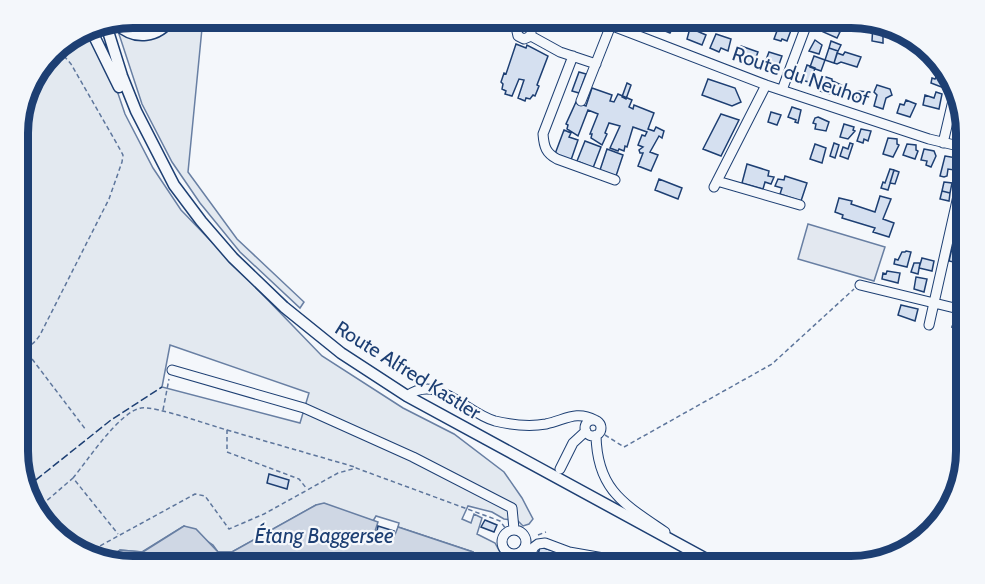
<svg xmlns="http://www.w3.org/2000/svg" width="985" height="584" font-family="Cabin,sans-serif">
<rect width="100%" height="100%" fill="#f4f7fb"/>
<path fill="#e3e9f0" stroke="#687fa3" stroke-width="1.5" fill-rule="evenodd" d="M134,18h69l-15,154 49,67 67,63 -4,6 -60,-56 -40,-49 -28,-41 -30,-58 -26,-79z
M97,32l28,82 28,54 28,42 141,146 81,52 51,26 50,38 18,26 11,21 -4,5 -6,2 -5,-5 -14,-2 -12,-7 -24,-6 -6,13 9,4 3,-9 8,4 -5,16 18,9 6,11 6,5 -3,7h-21l-10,-14 -75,-25 1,-4 -23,-7 -3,5 -49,-17 -8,1 -84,47h-14l-5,-7 -29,-19 -42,26 -22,-2 -12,9 -32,-9 -39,-36 -18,-49v-346l38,-72zM170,345l139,48 -9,30 -138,-36z"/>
<path fill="#e3e8f0" stroke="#687fa3" stroke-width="1.5" d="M808,224l77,23 -11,34 -76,-22z"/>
<path fill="#cfd7e4" stroke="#687fa3" stroke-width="1.5" d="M324,503l54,19 -3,9 19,6 4,-10 75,25 10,13 -349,1 -26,-7 12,-9 23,2 41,-26 12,3 22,23h14l84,-47z"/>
<path fill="#d5e0f0" stroke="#1d3f73" stroke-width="1.5" d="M662,18l14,4 -6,11 -12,-5z
M726,18h13l-1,8 -13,-1z
M754,18h13l2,2 -7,11 -11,-4z
M828,18h10l-6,11 8,3 -3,6 -16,-7z
M852,18l13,4 -1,9 -13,-2 -1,-8h1z
M781,20l12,5 -6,16 -5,-2 -1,2 -7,-2z
M873,24l10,3v16l-11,-2z
M690,28l16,7 -4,10 -15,-6z
M716,34l15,5 -3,12 -7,-3 -2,4 -9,-4z
M815,40l7,5 -3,9 -10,-3z
M831,41l10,4 -3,6 -9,-3z
M516,44l10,4 1,-3 21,11 -11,29 2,1 -4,10 -2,-1 -3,4 -4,-1 -1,3 -7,-3 6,-18 -5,-1 -7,17 -7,-2 1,-3 -4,-2 1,-5 -2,-2 3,-9 2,1z
M741,46l17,6 -5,13 -16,-8z
M829,48l9,3 -4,12 -9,-3z
M769,52l13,4 -6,17 -10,-3 2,-3 -4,-2z
M845,52l16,5 -4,10 -16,-5 -4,2 -3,-1 3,-10 6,2z
M814,56l11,4 -4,11 -11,-4z
M807,65l8,3 -2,6 2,1 -3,8 -10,-3z
M579,72l7,2 -7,19 -7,-2z
M823,76l9,3v2l3,1 -5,12 -10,-3z
M936,77l10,2 -2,9 -13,-5 1,-5 3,1z
M708,79l27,9 6,14 -9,4 -30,-11z
M835,82l10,5 -3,11 -9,-3z
M627,83l4,2 -5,14 -4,-2z
M877,85l13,4 2,6 -6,3 -3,11 -9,-3 3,-11 -3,-3z
M592,88l20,7 -2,6 4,1 4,-8 14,6 -3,7 4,2 1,-4 20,8 -6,16 6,2 2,-4 8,4 -2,7 -3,-2 -9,16 8,3 -7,16 -13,-5 5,-13h-3l-1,-3 4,-3 -5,-2 4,-10 3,1 2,-4 -14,-5 -6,20 -2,-1 -1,5 -5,-2 -1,2 -8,-3 10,-22 -11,-3 -4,10 2,1 -5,11 -11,-7 1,-4h-2l8,-20 -10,-4 -10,26 -11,-7 1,-4 -2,-1 10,-22 10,4z
M858,91l10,1 -3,11 -10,-3z
M936,92l6,2 -3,15 -16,-4 2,-10 9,3z
M906,100l10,4 -6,13 -13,-4 3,-9 4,1z
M792,107l9,3 -3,13 -3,-1 1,-2 -8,-3z
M771,112l10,3 -4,10 -9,-3z
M721,114l18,6 -18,36 -18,-7z
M818,117l11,5 -3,9 -11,-2 1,-5 -3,-1 2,-5z
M844,124l10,3 -1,3 2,1 -7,8 -8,-2z
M861,129l10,2 -3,10 -4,-2 -1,4 -6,-2z
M564,130l7,3 -2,4 9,3 -7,20 -16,-6z
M888,138l9,1v5l2,1 -6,12 -10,-3z
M585,141l16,6 -8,21 -16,-7z
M834,143l5,2 -4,13 -5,-2z
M850,143l3,1 -5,15 -8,-3 3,-9 5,2z
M815,144l11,4 -4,15 -12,-4z
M907,144l9,1v5l2,1 -3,8 -12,-4z
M607,149l16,6 -7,21 -16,-6z
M924,149l10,2 2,5 -5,11 -5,-2 1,-4 -6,-1z
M945,156l12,2 -3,12 -6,-1 -1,7 -3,1 -4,-1z
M747,164l22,7 -1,5 6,1 -3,7 -6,-2 -2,7 -21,-6z
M890,169l4,1 -6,20 -7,-2 2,-6 2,1z
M894,170l5,2 -4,12 -5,-1z
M785,176l22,7 -6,18 -21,-7 2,-6 -7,-2 3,-7 6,1z
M659,179l23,9 -4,11 -23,-9z
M944,182l8,1 -2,10 -8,-2z
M942,191l8,2 -1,8 -9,-2z
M880,196l11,3 -8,20 11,4 -5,14 -16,-5 2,-4 -33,-10 1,-3 -8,-3 4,-14 13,3 -1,3 24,8z
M953,244l14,2v19l-18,-4z
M906,251l5,1 -4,15 -13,-3 1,-5 3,1 4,-8h3z
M922,258l12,3 -2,10 -13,-3z
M914,263h6l-2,11 -7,-2z
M887,271l13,2 -2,10 -16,-4 1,-6 3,1z
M916,277l11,2 -3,13 -10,-3z
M964,284l3,1v20l-8,-3z
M901,305l17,4 -3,12 -17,-6z
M958,320l9,3 -3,9 -9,-2 1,-3h-4l1,-3 3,1z
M269,474l20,6 -2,9 -20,-6z
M485,520l12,5 -3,7 -13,-5z
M378,526l16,5 -2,5 -15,-5z
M540,547l52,15 -1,4h-56z"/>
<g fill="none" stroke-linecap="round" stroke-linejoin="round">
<g stroke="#1d3f73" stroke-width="11">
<path id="minor" d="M592,18l174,67 163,54 38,9
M531,36l-7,3 -6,-3 -2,-9 4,-4 6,-1 5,4v10l29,16 36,12
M573,56l-30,78c1,13 3,19 14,25l58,21
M782,90l27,-72
M581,101l30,-76
M943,143l12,-51
M717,181l83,24
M714,187l52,-102
M860,285l107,26
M929,325l38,-169
M172,370l132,38 109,49 99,51 2,21
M407,396c30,-23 59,17 88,25 17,4 34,6 51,3 19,-4 30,-14 49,-4
M585 428a8 8 0 1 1 16 0a8 8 0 1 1-16 0Z
M596,435c1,55 28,69 69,97
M560,469l13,-26 13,-12
M502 542a12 12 0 1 1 24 0a12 12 0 1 1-24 0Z
M509,566l6,-12
M524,566l10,-19 4,-3 7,-1 24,9 40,7 -2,7"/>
</g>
<g stroke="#1d3f73" stroke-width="13">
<path id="major" d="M117,24c18,17 41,14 55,-6
M107,28l15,48 14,35 38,74 27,36 32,37 51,49 57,46 66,43 312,170
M93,34l26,53"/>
</g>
<path stroke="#5e769c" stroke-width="1.5" stroke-dasharray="4.5 3" stroke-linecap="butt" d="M571,18l14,5
M19,343l3,4c9,0 13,-5 18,-12l69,-136 13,-37 1,-7 -6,-11 -46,-80 -14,-16
M23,347l63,83
M163,410l6,-31
M227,430l128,37
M605,435l19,12 148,-83 82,-75
M73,478c15,-18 46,-66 68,-70 15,-2 68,17 86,22v22l72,27 8,10
M36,510l37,-32 45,56
M538,535l8,-3
M526,539l7,-3
M87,553l108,-59 10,2 24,33 35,-15 74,-41 18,-5 144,53 6,8"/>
<use href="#minor" stroke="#f4f7fb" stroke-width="9"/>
<use href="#major" stroke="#f4f7fb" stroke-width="10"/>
<path stroke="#1d3f73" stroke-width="1.5" stroke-dasharray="8 3" stroke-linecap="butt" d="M27,487l84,-67 51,-33"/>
</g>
<g text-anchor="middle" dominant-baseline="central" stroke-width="4.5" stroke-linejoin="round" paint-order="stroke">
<g font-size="20" fill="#1d3f73" stroke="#f4f7fb">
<text transform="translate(801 76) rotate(19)">Route du Neuhof</text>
<text transform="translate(408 370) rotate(32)">Route Alfred Kastler</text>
</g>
<g font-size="21" font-style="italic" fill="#1d3f73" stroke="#f4f7fb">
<text x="324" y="535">Étang Baggersee</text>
</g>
</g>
<path d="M0 0H985V584H0ZM133 28H851A105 105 0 0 1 956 133V451A105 105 0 0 1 851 556H133A105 105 0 0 1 28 451V133A105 105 0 0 1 133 28Z" fill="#f4f7fb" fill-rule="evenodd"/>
<path fill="none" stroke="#1d3f73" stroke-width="8" d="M133 28H851A105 105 0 0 1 956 133V451A105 105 0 0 1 851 556H133A105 105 0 0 1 28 451V133A105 105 0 0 1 133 28Z"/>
</svg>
